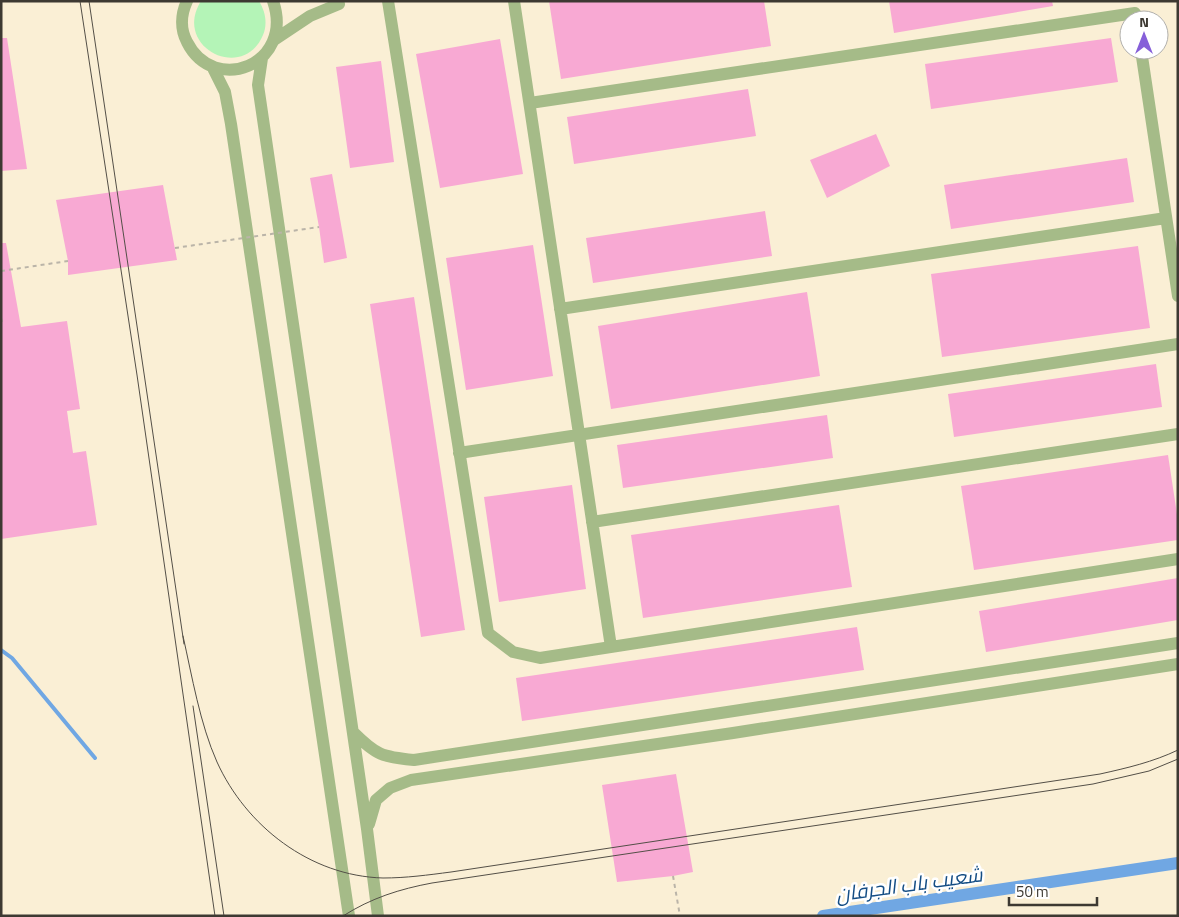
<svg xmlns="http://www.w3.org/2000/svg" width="1179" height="917" font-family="'Titillium Web',Cairo,sans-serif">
<rect width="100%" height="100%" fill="#fff8e9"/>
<path fill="#faefd5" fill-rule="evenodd" d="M1,1h1177v915h-1177zM1129,20h30v30h-30z"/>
<path fill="#b4f4b7" d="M201,1h58c6,10 9,22 4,34 -20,48 -91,12 -62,-34z"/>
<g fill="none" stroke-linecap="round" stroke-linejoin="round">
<path stroke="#70a7e3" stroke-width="4" d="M1,650l11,8 83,100"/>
<path stroke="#70a7e3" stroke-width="12" d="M823,916l355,-53"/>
</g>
<path fill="#f8a9d3" d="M549,1h215l7,45 -210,33z
M889,1h163l1,5 -159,27z
M1,38h6l20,131 -26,2z
M1111,38l7,44 -187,27 -6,-45z
M500,39l23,135 -83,14 -24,-134z
M381,61l13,101 -44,6 -14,-101z
M748,89l8,47 -182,28 -7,-47z
M876,134l14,32 -63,32 -17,-38z
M1127,158l7,44 -183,27 -7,-44z
M332,174l15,84 -23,5 -5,-36 -9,-49z
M163,185l14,75 -109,15v-14l-12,-61z
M765,211l7,45 -179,27 -7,-45z
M1,243h5l15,84 46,-6 13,88 -13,2 6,42 13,-2 11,74 -96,14z
M533,245l20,131 -87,14 -20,-132z
M1138,246l12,82 -208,29 -11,-83z
M807,292l13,84 -209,33 -13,-83z
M414,297l51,333 -44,7 -51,-333z
M1156,364l6,43 -208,30 -6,-43z
M827,415l6,43 -210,30 -6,-43z
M1168,455l10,66v19l-204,30 -13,-84z
M572,485l14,104 -87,13 -15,-105z
M839,505l13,82 -209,31 -12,-83z
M1178,578v42l-192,32 -7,-41z
M857,627l7,43 -342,51 -6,-43z
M676,774l17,98 -20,4 -56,6 -15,-97z"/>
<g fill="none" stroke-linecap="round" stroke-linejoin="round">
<path stroke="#bab4a8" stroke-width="2" stroke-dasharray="4 4" stroke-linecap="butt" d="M1,271l67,-10
M1,318l1,5
M673,876l7,40"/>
<path stroke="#a5bb88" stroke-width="12" d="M187,1c-6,13 -7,28 0,41 27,54 108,23 86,-41
M388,1l100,632 25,19 27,6 638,-99
M514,1l97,646
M274,40l36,-24 29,-12
M1141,50l37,246
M262,58l-4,27 109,744 11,87
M212,66l13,26 6,32 118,792
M530,103l605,-90
M560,309l606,-91
M459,453l719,-109
M592,522l586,-88
M353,732c23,23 29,25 61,28l764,-117
M369,824l7,-24 14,-12 21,-8 322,-47 445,-69"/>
<path stroke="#534f47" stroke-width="1" d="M80,1l57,374 78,541
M89,1l95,643
M183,636c9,40 17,88 34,126 29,64 93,114 166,116 23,0 45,-3 68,-6l649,-98c27,-6 53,-12 78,-24
M193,706l31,210
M343,916c28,-18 57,-27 89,-33l661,-99 56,-13 29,-12"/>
<path stroke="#bab4a8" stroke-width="2" stroke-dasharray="4 4" stroke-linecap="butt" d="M175,248l144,-21"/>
</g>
<g text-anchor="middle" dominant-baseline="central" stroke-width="5" stroke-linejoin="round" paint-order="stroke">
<g font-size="20" font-style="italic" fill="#144d84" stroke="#fff">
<text transform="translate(909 884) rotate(-8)">شعيب باب الجرفان</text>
</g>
</g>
<rect width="1179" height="917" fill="none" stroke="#3d3932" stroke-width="5"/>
<g transform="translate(1144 35)"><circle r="24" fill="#ffffff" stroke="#b1b0ad"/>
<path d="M0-4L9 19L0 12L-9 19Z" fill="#865fd9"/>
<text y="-8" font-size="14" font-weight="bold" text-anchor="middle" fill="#3d3932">N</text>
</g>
<path d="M1009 897v8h88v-8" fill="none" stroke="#3d3932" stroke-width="2.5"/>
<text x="1016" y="897" font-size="15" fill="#3d3932" stroke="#ffffff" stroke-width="4" paint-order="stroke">50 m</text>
</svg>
